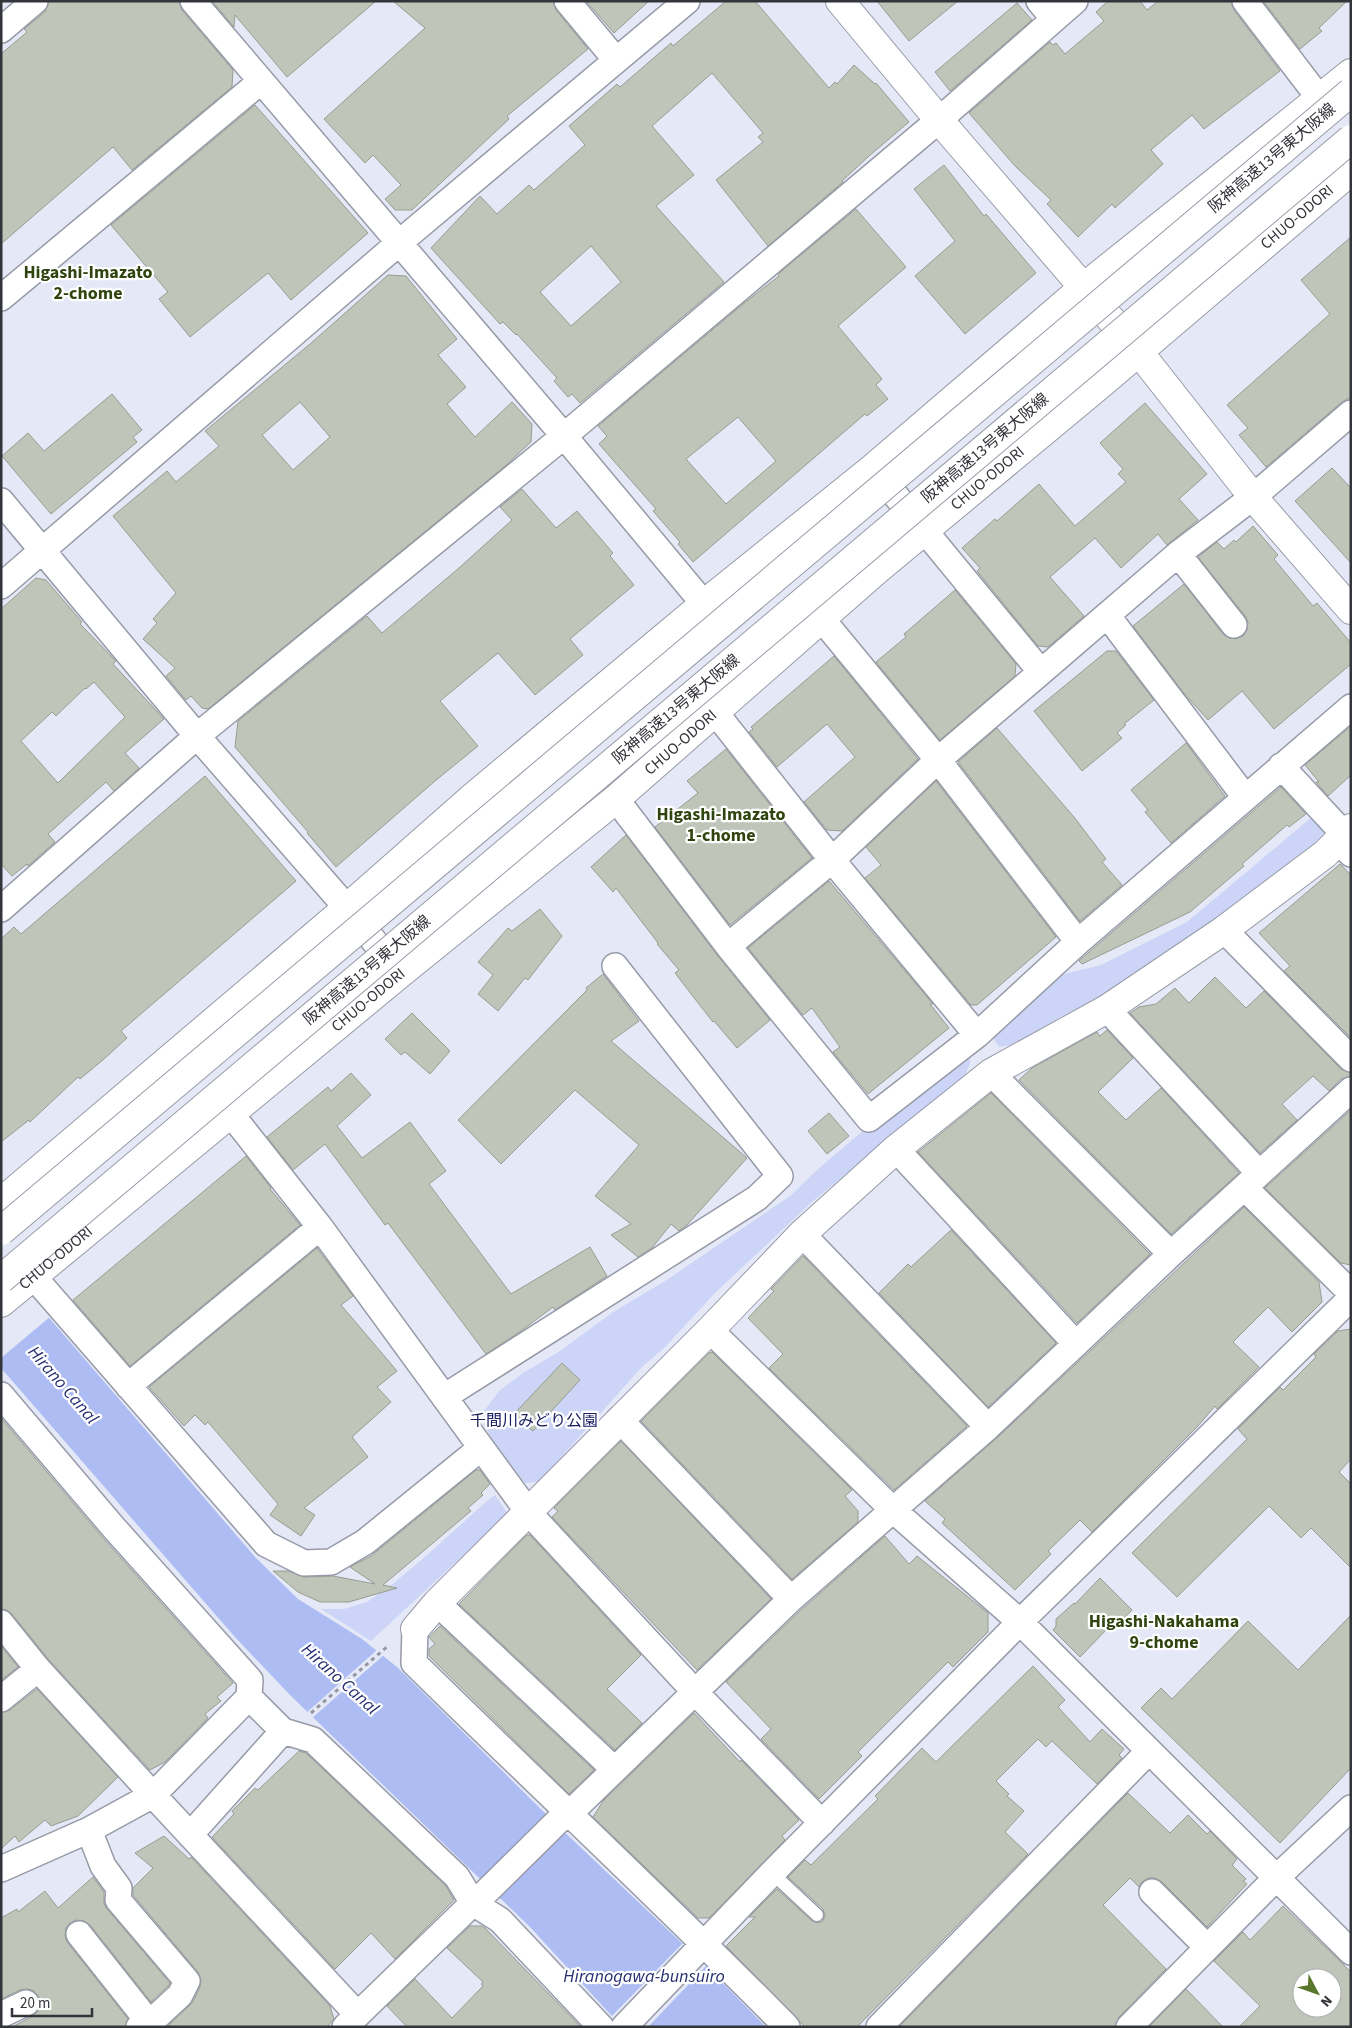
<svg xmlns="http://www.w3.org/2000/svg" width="1352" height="2028" font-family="'Source Sans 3','Noto Sans JP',sans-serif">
<rect width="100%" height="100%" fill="#e5e9f7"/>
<path fill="#ccd5f7" d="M1313,816l14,9v16l-26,21 -202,137 -39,18 -37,26 -24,4 -8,-12 69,-60 41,-10 86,-43z
M970,1049v15l-6,13 -152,125 -96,90 -52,56 -23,20 -102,114 -14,1 -29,-36 -11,-21 -1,-15 15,-20 24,-18 37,-22 53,-39 52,-31 125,-85 28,-27 66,-56z
M495,1495l13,19 -137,127 -50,-32h23l23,-7 22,-15 37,-31 62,-56z"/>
<path fill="#adbcf3" d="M1,1262l255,296 42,41 64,40 35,28 161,159 148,140 60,61h-144l-92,-100 -239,-231 -57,-60 -233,-268z"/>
<path fill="#e5e9f7" d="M1,1259l50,57 -50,42z
M378,1649l7,5 -74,65 -6,-5z
M684,1942l24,22 -60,63h-30l-8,-9z"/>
<path fill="#bfc5b8" stroke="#979d90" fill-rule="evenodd" d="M49,1h130l3,9 51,60 -1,17 -100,83 -19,-23 -112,97v-190l26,-22 -3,-3 21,-17z
M212,1h164l-89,76 -52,-62 -1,12z
M393,1h160l3,9 32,39 -81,67 2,3 -97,91h-17l-10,-11 16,-14 -28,-30 -8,8 -41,-44 101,-91z
M586,1h63l-35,32z
M726,1h29l74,87 6,-6 2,2 17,-19 21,19 1,-1 33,39 -40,34 -27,25 1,1 -75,64 -52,-66 47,-38 -5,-5 5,-4 -51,-60 -60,53 42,49 -38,31 68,76 -144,121 -8,-9 -4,3 -14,-16 3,-3 -40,-44 -1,1 -13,-13 -3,2 -69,-76 49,-52 17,18 32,-29 5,5 51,-45 -16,-19 48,-42 3,3 51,-44 2,3zM591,246l30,36 -50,44 -31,-34z
M877,1h81l-49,40z
M1108,1h32l7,9 11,-9h73l3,9 46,61 -76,58 -12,-14 -41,35 12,14 -48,44 -3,-4 -34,33 -31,-33 4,-4 -36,-34 -46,-53 81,-71 3,3 3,-2 9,11 39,-33 -8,-9z
M1263,1h84l-28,27 3,3 -22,18z
M1017,3l15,17 -82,71 -15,-19z
M255,105l113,128 -77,67 -23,-27 -78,64 -31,-38 9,-7 -57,-67z
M944,165l40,51 2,-2 50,59 -71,61 -50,-58 40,-35 -41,-52z
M856,209l50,58 -68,59 44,53 -6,6 12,14 -21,17 -2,-2 -172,148 -15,-18 2,-2 -27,-31 3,-2 -57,-65 8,-8 -9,-10 145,-122 36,-28 -1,-1 7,-7zM738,417l38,44 -50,43 -40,-45z
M1351,237v160l-9,5 -76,65 -27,-32 9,-7 -21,-23 103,-91 -29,-34z
M388,275l18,1 51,63 -19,16 28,32 -19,17 28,33 37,-35 20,22 -1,18 -27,25 -296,242 -6,-1 -11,-12 -5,4 -20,-24 9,-8 -32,-29 14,-16 -4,-4 23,-26 -63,-77 54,-45 9,11 43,-36 -14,-15 105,-87zM300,402l30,35 -37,33 -31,-35z
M112,394l30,36 -9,7 4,5 -86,72 -49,-58 26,-23 16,18z
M1145,403l62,71 -28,25 19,21 -31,25 -9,-11 -37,34 -26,-30 -45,39 34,39 -36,31 -10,-1 -61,-75 3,-3 -18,-20 33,-29 2,2 42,-37 36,42 51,-44 -8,-8 5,-5 -23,-26z
M1332,468l19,20v75l-56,-62z
M522,489l34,39 21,-17 36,42 -3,3 24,29 -64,54 13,16 -48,40 -37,-42 -58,48 38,45 -43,35 -99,86 -29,-34 1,-1 -73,-85 3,-26 129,-105 15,17 77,-65 53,-48 -12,-13z
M1253,526l25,29 -4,4 39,47 4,-3 34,40v21l-77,65 -32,-38 -34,29 -25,-28 -50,-66 51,-42 39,50 6,4 7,1 7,-3 4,-6 1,-7 -2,-6 -48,-60 19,-15 7,7 10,-9 2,2z
M36,578l10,2 36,42 -2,2 36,37 -3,3 51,55 -39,34 14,15 -25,23 -8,-9 -58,52 7,8 -27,24 -1,-2 -15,12 -11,-12v-255zM94,682l31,35 -67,66 -37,-42 31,-29 4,4 29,-28 1,1z
M955,590l61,74 -1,12 -75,64 -64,-78 30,-25 -2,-3z
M1107,651h9l38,49 -30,24 2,1 -9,8 5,5 -40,33 -48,-60z
M834,656l84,103 -76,72 -15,-1 -23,-28 51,-45 -28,-33 -50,43 -28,-35 4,-3 -2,-2z
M1351,726v49l-23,21 -12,-14h3l-14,-17z
M997,728l77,89 32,42 -4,3 20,23 -42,36 -122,-159z
M1186,743l39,53 -54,47 -26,-31 3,-2 -17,-20z
M726,749l86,109 -82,67 -75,-98 43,-34 -11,-12z
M205,776l91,105 -175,150 6,7 -23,21 -24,20 -2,-2 -48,45 -1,-2 -28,22v-203l13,-12 7,7z
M936,781l120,156 -79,68h-6l-106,-127 16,-13 -15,-18z
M1281,787l25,27 -17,13 -2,-2 -45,39 2,2 -54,46 -108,52 -3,-3 9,-8z
M626,835l91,120 53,65 -33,28 -23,-27 -1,1 -18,-23 -20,-26 4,-3 -22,-26 1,-1 -42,-55 -3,4 -22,-25z
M1340,864l11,11v163l-67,-67 6,-5 -31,-33z
M829,881l104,123h-3l19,24 -81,66 -35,-42 7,-5 -28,-39 -9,7 -55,-67z
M540,909l22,27 -34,44 -3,-2 -27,33 -20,-17 15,-19 -15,-13 30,-34 4,3z
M603,974l36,47 -28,20 136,117 -60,67 -8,6 -8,-7 -19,24 -14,9 -27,-22 20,-11 -36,-28 44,-51 -64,-55 -74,74 -43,-44 129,-130 -1,-2z
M1215,977l31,31 18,-17 77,78 10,4v3l-10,3 -12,12 -16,-15 -31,28 15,16 -37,33 -130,-140 9,-6 17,-3 19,-16 14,15z
M412,1013l38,38 -20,23 -25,-22 -4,3 -16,-16z
M1107,1030l26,28 -35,34 28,28 35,-32 78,85 -68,61 -152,-154 13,-12 65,-36 3,4z
M351,1073l20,22 -34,31 25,32 48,-36 36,49 -17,13 82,110 79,-47 17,29 -52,34 -2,-3 -32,24 -35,23 -98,-131 -3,2 -60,-81 -32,26 -26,-33 61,-50 3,4z
M991,1093l159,161 -73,69 -159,-171z
M1351,1110v155l-10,-2 -76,-75z
M829,1113l20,23 -22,18 -19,-23z
M246,1156l25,32 -1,1 30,36 -170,141 -57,-66z
M1244,1207l75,75 3,20 -30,30 -24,-25 -35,35 26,25 -42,42 -2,-3 -18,21 -105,105 -12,-12 -32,31 3,3 -36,36 -73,-67 3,-4 -20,-18 73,-64z
M951,1230l105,113 -68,64 -109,-114 29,-29 3,3z
M317,1248l36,48 -12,9 56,66 -20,16 14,15 -39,35 16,20 -64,51 11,7 -14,21 -31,-21 8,-11 -70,-82 -3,3 -10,-10 -11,11 -35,-39z
M803,1256l164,170 -73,64 -125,-122 14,-14 -35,-36 26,-27 -3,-2z
M1351,1329v130l-12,13 12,12v84l-40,-40 -10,10 -32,-32 -92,91 -45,-44 115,-114 -9,-10 42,-42 3,3 33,-33 -2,-3 24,-23z
M712,1352l140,138 -7,6 13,15v11l-66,57 -151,-158 68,-68z
M562,1363l18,17 -47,51 -20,-16z
M1,1418l102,120 130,145 -16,14 4,4 -16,13 3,4 -43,44 -15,8 -101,-110 -37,-46 -5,-4 -6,-1z
M621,1441l150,158 -74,71 -145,-153 6,-6 -4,-3z
M476,1470h4l10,14 -9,9 2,2 -15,13 3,3 -88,74 14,3 -48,14h-29l-22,-10 -25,-21h15l16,6 29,-1 42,8 -25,-17 21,-11z
M527,1535h3l111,120 -34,34 35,34 -27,27 -156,-146z
M885,1536l24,28 8,-8 71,57v19l-35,35 -5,-5 -90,90 4,4 -43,43 -58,-60 10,-10 -45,-47 75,-72z
M1100,1578l32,32 -22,22 -3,-3 -27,28 -27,-27 3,-4v-7l18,-16 1,1z
M1351,1615v153l-71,75 -139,-135 20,-20 11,11 76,-78 50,49z
M440,1626l154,144 -25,24 -140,-138v-7l6,-5 -6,-7z
M1,1646l17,21 -17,13z
M1033,1666l32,34 -7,7 32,35 12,-13 22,20 -5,6 3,3 -25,26 -45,-43 -6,6 -8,-8 -42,42 13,13 -2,2 17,15 -19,21 23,22 -171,173h-52l-79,-81 29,-29h-6l28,-28 35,32 7,2 4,-2 2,-5 -2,-7 -35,-32 17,-17 6,5 67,-66 -3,-3 47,-48 14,14z
M37,1689l81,88 -40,39 -27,10 -6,-6 -26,22 -4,-6 -14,13v-136l9,-3z
M694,1713l46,49 1,-2 58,60 -17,16 3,4 -76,78h-11l-105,-101 10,-16z
M299,1751l7,2 140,133 8,14 -59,59 -24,-26 -36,36 -123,-132 22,-23 -2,-3 23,-23 3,2z
M1128,1793l42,40 18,-18 19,19 3,-3 27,28 -5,6 14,14 -3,2 4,3 -40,43 -45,-45 -7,-4h-7l-6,4 -3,5 -9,-9 -27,27 63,64 -47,48 -4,10h-216z
M164,1836l25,23 2,-2 139,149 4,13 -7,8h-160l26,-25 7,-15 1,-7 -3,-8 -65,-77v-7l20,-20 -18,-15z
M93,1877l11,15v12l3,5 63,74 -2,3 -17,16 -61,-77 -6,-4 -8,-1 -6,3 -4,5 -1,8 2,6 61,77 -3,8h-113l21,-11 5,-5 2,-7 -1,-7 -5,-6 -6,-2 -8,1 -19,9v-81l16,-9 1,3 27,-21 13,17z
M1283,1906l68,66v55h-112l21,-21 -46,-45 29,-29 7,8zM1302,1978h30v30h-30z
M470,1926h12l3,2 96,99h-174l-20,-21 28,-27 37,39 31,-32 -2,-2 2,-2 -36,-34z
M1186,1989l37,38h-74z"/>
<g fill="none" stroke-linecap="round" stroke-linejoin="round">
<g stroke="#979aa7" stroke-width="15">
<path id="lane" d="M772,1873l45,42"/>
</g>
<g stroke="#979aa7" stroke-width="28">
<path id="street" d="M193,1l371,435 140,168
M567,1l49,59
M1039,1l15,18
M1245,1l75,98
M1,30l34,-29
M1,298l259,-216
M873,468l168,204
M1,501l196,235 150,172 50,61
M1178,554l56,71
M1,586l399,-344 287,-241
M1107,615l138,182
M821,618l117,142 140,182
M715,712l117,148 145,175
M1281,766l63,68
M616,799l112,147 141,173 108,-84 101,-93 273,-235
M1338,841l13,13
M1,909l196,-173 367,-300 375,-316 136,-119
M1224,930l127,129
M728,946l104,-86 106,-100 103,-88 137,-118 75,-57 98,-84
M1107,1009l152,164
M991,1073l180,181
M231,1114l89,113 209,286 166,179 127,131
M896,1149l180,195
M1245,1188l106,105
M802,1234l186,193
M33,1276l233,268 38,19 27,-1 34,-20 116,-94
M710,1330l182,179 128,113 331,330
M128,1386l192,-159
M1,1395l113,133 136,152 -1,17 34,34 30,9 144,137 16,26 27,17 101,107
M444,1397l313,-199 23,-22 -165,-210
M619,1419l172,180
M437,1603l177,166
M1,1623l37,46 115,126 204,219
M415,1629l-1,34c124,122 251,240 373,364
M1,1699l37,-30
M569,1814l222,-215 197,-172 183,-173 180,-164
M89,1830l14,36 16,22 -1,12 69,81 -7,14 -28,26 -5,-1 -8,7
M190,1835l93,-104
M1,1869l88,-39 64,-35 96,-98
M1152,1892l55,55
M483,1895l77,-76
M79,1934l68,86
M1,2015l25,-12
M345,2027l128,-124
M624,2027l148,-154 248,-251 331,-324
M879,2027l270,-276
M1129,2027l148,-150 74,-69"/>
</g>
<g stroke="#979aa7" stroke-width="30">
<path id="secondary" d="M840,1l99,119 200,232 114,145 98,113
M415,1629l22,-26 273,-273 92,-96 94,-85 95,-76 116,-64 117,-79 101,-76 26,-26"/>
</g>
<g stroke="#979aa7" stroke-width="30">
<g id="primary">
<path d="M1,1202l346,-294 127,-112 230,-192 169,-136 211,-181 267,-214"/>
<path id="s1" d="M1,1303l400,-330 215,-174 261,-229 224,-186 250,-213"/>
</g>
</g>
<path stroke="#9497a1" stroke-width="3" stroke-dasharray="4 4" stroke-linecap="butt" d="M311,1713l78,-68"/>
<use href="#lane" stroke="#fff" stroke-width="12"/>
<use href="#street" stroke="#fff" stroke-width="25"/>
<use href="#secondary" stroke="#fff" stroke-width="28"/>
<use href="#primary" stroke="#fff" stroke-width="28"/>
<g stroke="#979aa7" stroke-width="30" stroke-linecap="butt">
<path id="highway-bridge" d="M1,1231l1350,-1139
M1,1279l1350,-1140"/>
</g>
<use href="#highway-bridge" stroke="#fff" stroke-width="28"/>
</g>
<g text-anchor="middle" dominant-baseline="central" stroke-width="4.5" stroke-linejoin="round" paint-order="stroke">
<g font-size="16" fill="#33353a" stroke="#fff">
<text transform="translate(1272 158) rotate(-40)">阪神高速13号東大阪線</text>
<text stroke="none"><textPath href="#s1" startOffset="1691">CHUO-ODORI</textPath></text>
<text transform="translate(985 448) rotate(-40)">阪神高速13号東大阪線</text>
<text stroke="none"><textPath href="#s1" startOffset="1286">CHUO-ODORI</textPath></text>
<text transform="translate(676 709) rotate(-40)">阪神高速13号東大阪線</text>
<text stroke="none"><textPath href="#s1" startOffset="881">CHUO-ODORI</textPath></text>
<text transform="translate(367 970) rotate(-40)">阪神高速13号東大阪線</text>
<text stroke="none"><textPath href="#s1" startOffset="476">CHUO-ODORI</textPath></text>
<text stroke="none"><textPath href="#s1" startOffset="71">CHUO-ODORI</textPath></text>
</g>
<g font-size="16" fill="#1b2160" stroke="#fff">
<text x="534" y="1421">千間川みどり公園</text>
</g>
<g font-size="18" font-weight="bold" fill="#30440f" stroke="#fff">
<text x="88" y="272">Higashi-Imazato<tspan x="88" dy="21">2-chome</tspan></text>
<text x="721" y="814">Higashi-Imazato<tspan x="721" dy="21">1-chome</tspan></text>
<text x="1164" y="1621">Higashi-Nakahama<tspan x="1164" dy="21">9-chome</tspan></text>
</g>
<g font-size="18" font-style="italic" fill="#263070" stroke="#fff">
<text transform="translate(63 1385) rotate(49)">Hirano Canal</text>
<text transform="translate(340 1679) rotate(42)">Hirano Canal</text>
<text x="644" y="1976">Hiranogawa-bunsuiro</text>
</g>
</g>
<rect width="1352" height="2028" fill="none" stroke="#33353a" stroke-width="5"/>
<g transform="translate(1317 1993) rotate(131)"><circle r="24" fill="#ffffff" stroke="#adaeb0"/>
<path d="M0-4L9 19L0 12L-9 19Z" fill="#5a772c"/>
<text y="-8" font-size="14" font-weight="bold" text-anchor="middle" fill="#33353a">N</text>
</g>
<path d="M12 2008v8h80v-8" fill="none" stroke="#33353a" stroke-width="2.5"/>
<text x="20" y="2008" font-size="15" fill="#33353a" stroke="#ffffff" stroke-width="4" paint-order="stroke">20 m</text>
</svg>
